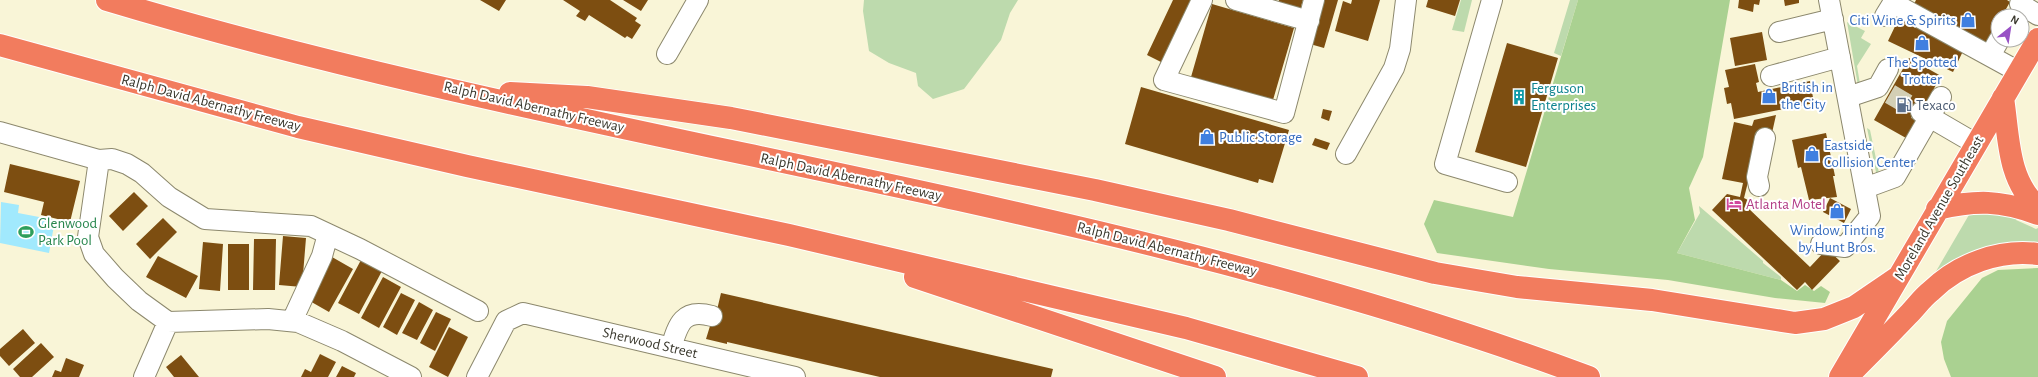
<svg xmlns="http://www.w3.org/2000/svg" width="2038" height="377" font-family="'Alegreya Sans',sans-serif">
<rect width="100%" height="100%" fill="#f9f5d7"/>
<path fill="#bddaad" d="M864,0h154l-8,13 -9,27 -37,49 -31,10 -15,-13 -2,-13 -27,-10 -20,-12 -6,-40z
M1461,0h11l-8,32 -12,-2z
M1570,0h8l-17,56 -7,-3z
M1847,22l18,9 -4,7 10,6 -14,22 3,18 -2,2z
M1867,128l3,2 9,43 -2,4z
M1699,206l64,55v2l18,14v3l-104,-27 23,-40z
M1973,208l45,8 -2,4 20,9 2,-1v19l-103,26z"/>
<path fill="#aad191" d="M1578,0h152l-27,157 -14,31 6,32 -18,33 104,27 16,11 8,-6 9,6 7,-5 9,6 -5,11 -50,-5 -107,-18 -119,-11 -112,-16 -13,-29 10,-24 79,17z
M2038,268v109h-87l-7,-18 -3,-17 6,-21 35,-43 16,-8z"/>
<path fill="#a1e9fd" d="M1,202l18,3 -1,8 37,7 -6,33 -49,-10z"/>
<path fill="#7d4e11" d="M480,0h26l-7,11z
M563,0h47l27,18 -2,3 6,4 -9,14 -5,-3 -2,2 -36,-23 -4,6 -9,-5 4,-5z
M623,0h25l-7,11z
M1173,0h18l-30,62 -14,-7z
M1279,0h24l-3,10 -22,-6z
M1323,0h15l-14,48 -14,-4z
M1352,0h28l-12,41 -33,-10 8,-30 8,3z
M1428,0h32l-5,16 -29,-9z
M1739,0h21l-1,5 -5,-1 -1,8 -15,-4z
M1784,0h15v3l-14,3z
M1916,0h91l3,2 -8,14h-4v7l-12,22 -73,-39z
M1212,4l82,24 -21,72 -82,-23z
M1906,14l13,6 -3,7 48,22 -11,23 -65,-31 11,-23 4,3z
M1762,32l5,28 -32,6 -5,-28z
M1507,43l51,15 -32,109 -51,-15z
M1909,58l32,18 -35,62 -32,-18z
M1755,64l4,18 -3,1 2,9 52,-11 4,22 -80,16 -3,-16 -4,1 -3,-16 5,-1 -4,-17z
M1141,87l148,43 -16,53 -14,-4 -1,4 -133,-39z
M1323,109l9,2 -3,10 -8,-3z
M1776,115l-4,18 -11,-3 -17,68 8,4 -5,5 63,60 17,-18 13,12 -28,29 -7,-8 -8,8 -85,-80 15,-16 13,3 3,-14 -21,-4 12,-57 18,4 2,-6z
M1826,133l9,43h-2l4,21 -28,3 -8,-33 -3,1 -6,-28z
M1315,138l15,5 -3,7 -15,-5z
M10,164l70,17 -10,41 -29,-7 3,-13 -40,-10z
M134,192l14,14 -25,25 -14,-15z
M1830,198l21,11 -7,14 -21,-11z
M163,218l14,14 -27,27 -14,-15z
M283,236l23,2 -4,49 -23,-2z
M254,239h22l-1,51h-22z
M203,242l20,2 -3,47 -21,-2z
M228,244h21v46h-21z
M158,256l40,20 -12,22 -40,-21z
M332,257l21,12 -24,43 -21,-12z
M361,260l21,11 -23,43 -21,-11z
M383,277l18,10 -22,41 -18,-10z
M401,293l14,7 -18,35 -14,-8z
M721,293l332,76 -2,8h-171l-153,-35v2l-21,-5 4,-13 3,1z
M419,302l14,8 -16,30 -15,-7z
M436,312l15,7 -16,32 -15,-8z
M449,327l19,10 -20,40 -19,-10z
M23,329l12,14 -26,23 -9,-10v-7z
M41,343l13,14 -22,20h-12l-7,-8z
M320,354l16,8 -8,15h-27l4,-8 6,3z
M181,355l18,22h-25l-8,-10z
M66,358l18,7 -5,12h-27l3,-7 6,2z
M342,366l14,7 -2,4h-18z"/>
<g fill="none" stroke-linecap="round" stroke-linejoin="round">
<path stroke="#d3cfb5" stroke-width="20" stroke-dasharray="20 10" stroke-linecap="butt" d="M1890,94l31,18"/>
<g stroke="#8c886d" stroke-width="22">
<path id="minor" d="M1202,0l-38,80 120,33 30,-113
M1236,0l73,21
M1492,0l-47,164 62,18
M2020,4l18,11
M1885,16l8,-13 126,69
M1779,32l54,-13
M1995,47l4,-7
M667,54l31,-54
M1771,76l69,-19
M1848,97l30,-10 10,-18
M1921,112l55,32
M0,132l99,28 13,-1 15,5 15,9 27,24 36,22 106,7 49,23 118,62
M1346,154l48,-86 6,-19 6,-49
M99,160l-11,77 6,17 21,24 24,23 29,21 100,-3 30,3 44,19 69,36
M1759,186l-2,-9 8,-39
M1865,188l30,-11 46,-80
M1821,244l24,3 25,-31 -41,-216
M292,321l30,-65 6,-22
M671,348c7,-24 12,-40 41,-32
M144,377l24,-55
M477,377l29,-56 17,-8 272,64"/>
</g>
<g stroke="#fff" stroke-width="24">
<path id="highway" d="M107,0c488,147 1002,198 1482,377
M0,45l298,82 169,39 322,69 397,93 171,49
M510,93l77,4 144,21 364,72 134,30 206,53 82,14 135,13 143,23 29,-4 30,-12 44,-30
M2003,98c6,38 4,82 35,109
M1937,209c39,-9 63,-9 101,5
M915,277l300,100
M1854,370c18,-18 36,-36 54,-55 8,-8 14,-17 23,-24 28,-27 68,-42 107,-37
M1840,377l198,-338"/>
</g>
<use href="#minor" stroke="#fff" stroke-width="20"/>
<use href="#highway" stroke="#f27c5e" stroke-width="22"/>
</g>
<defs>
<g id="shop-bare" transform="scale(1.2)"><path d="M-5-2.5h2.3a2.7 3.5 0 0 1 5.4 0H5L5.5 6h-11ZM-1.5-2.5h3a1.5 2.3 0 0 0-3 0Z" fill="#3f7fe0" stroke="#fff" stroke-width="2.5" paint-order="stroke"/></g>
<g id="building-bare" transform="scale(1.2)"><path d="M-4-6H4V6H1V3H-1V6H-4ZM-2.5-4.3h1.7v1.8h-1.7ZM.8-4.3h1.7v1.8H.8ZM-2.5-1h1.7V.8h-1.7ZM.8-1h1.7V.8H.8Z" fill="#0f9aa8" stroke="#fff" stroke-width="2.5" paint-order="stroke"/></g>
<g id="fuel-bare" transform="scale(1.2)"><path d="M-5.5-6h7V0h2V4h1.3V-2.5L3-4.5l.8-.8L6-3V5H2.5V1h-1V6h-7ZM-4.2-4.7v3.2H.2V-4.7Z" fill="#5c6f8a" stroke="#fff" stroke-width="2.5" paint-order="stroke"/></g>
<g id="hotel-bare" transform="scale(1.2)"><path d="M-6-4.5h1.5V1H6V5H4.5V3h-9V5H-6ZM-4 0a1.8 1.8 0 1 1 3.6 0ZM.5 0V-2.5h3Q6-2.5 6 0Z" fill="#d1479c" stroke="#fff" stroke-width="2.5" paint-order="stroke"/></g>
<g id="stadium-bare" transform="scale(1.2)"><path d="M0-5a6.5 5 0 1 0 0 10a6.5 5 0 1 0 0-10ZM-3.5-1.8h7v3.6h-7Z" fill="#2e9e5b" stroke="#fff" stroke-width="2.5" paint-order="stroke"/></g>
</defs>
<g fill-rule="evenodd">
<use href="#shop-bare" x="1968" y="20"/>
<use href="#shop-bare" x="1922" y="43"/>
<use href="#shop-bare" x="1769" y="96"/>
<use href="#building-bare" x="1519" y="97"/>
<use href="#fuel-bare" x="1904" y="105"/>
<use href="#shop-bare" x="1207" y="137"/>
<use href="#shop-bare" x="1812" y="154"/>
<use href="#hotel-bare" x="1734" y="204"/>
<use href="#shop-bare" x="1837" y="211"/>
<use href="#stadium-bare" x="26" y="232"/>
</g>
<g text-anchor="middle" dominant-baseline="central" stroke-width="4" stroke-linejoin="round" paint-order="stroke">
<g font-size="15" fill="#366cbe" stroke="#fff" text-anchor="start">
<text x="1956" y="20" text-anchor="end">Citi Wine &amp; Spirits</text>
<text x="1922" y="62" text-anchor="middle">The Spotted<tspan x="1922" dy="17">Trotter</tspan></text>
<text x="1781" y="87">British in<tspan x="1781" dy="17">the City</tspan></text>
<text x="1219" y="137">Public Storage</text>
<text x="1824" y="145">Eastside<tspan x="1824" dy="17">Collision Center</tspan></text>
<text x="1837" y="230" text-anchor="middle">Window Tinting<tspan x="1837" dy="17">by Hunt Bros.</tspan></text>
</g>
<g font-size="15" fill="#0d838f" stroke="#fff" text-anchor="start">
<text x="1531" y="88">Ferguson<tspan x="1531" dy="17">Enterprises</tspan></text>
</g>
<g font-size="15" fill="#3a382d" stroke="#fff">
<text transform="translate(211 103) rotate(15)">Ralph David Abernathy Freeway</text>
<text transform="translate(534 107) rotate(13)">Ralph David Abernathy Freeway</text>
<text transform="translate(851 177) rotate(12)">Ralph David Abernathy Freeway</text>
<text transform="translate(1939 208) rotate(-60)">Moreland Avenue Southeast</text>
<text transform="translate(1167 249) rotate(14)">Ralph David Abernathy Freeway</text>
<text transform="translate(650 343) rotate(13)">Sherwood Street</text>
</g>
<g font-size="15" fill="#4e5e75" stroke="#fff" text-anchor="start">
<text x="1916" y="105">Texaco</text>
</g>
<g font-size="15" fill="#b23c85" stroke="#fff" text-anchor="start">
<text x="1746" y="204">Atlanta Motel</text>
</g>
<g font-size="15" fill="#27864d" stroke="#fff" text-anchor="start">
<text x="38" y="223">Glenwood<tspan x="38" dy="17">Park Pool</tspan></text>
</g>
</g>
<g transform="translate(2010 28) rotate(30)"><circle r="19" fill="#ffffff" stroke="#b0afab"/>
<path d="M0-3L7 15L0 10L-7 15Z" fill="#9851c5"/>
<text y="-6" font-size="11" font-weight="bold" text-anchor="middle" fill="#3a382d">N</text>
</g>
</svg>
